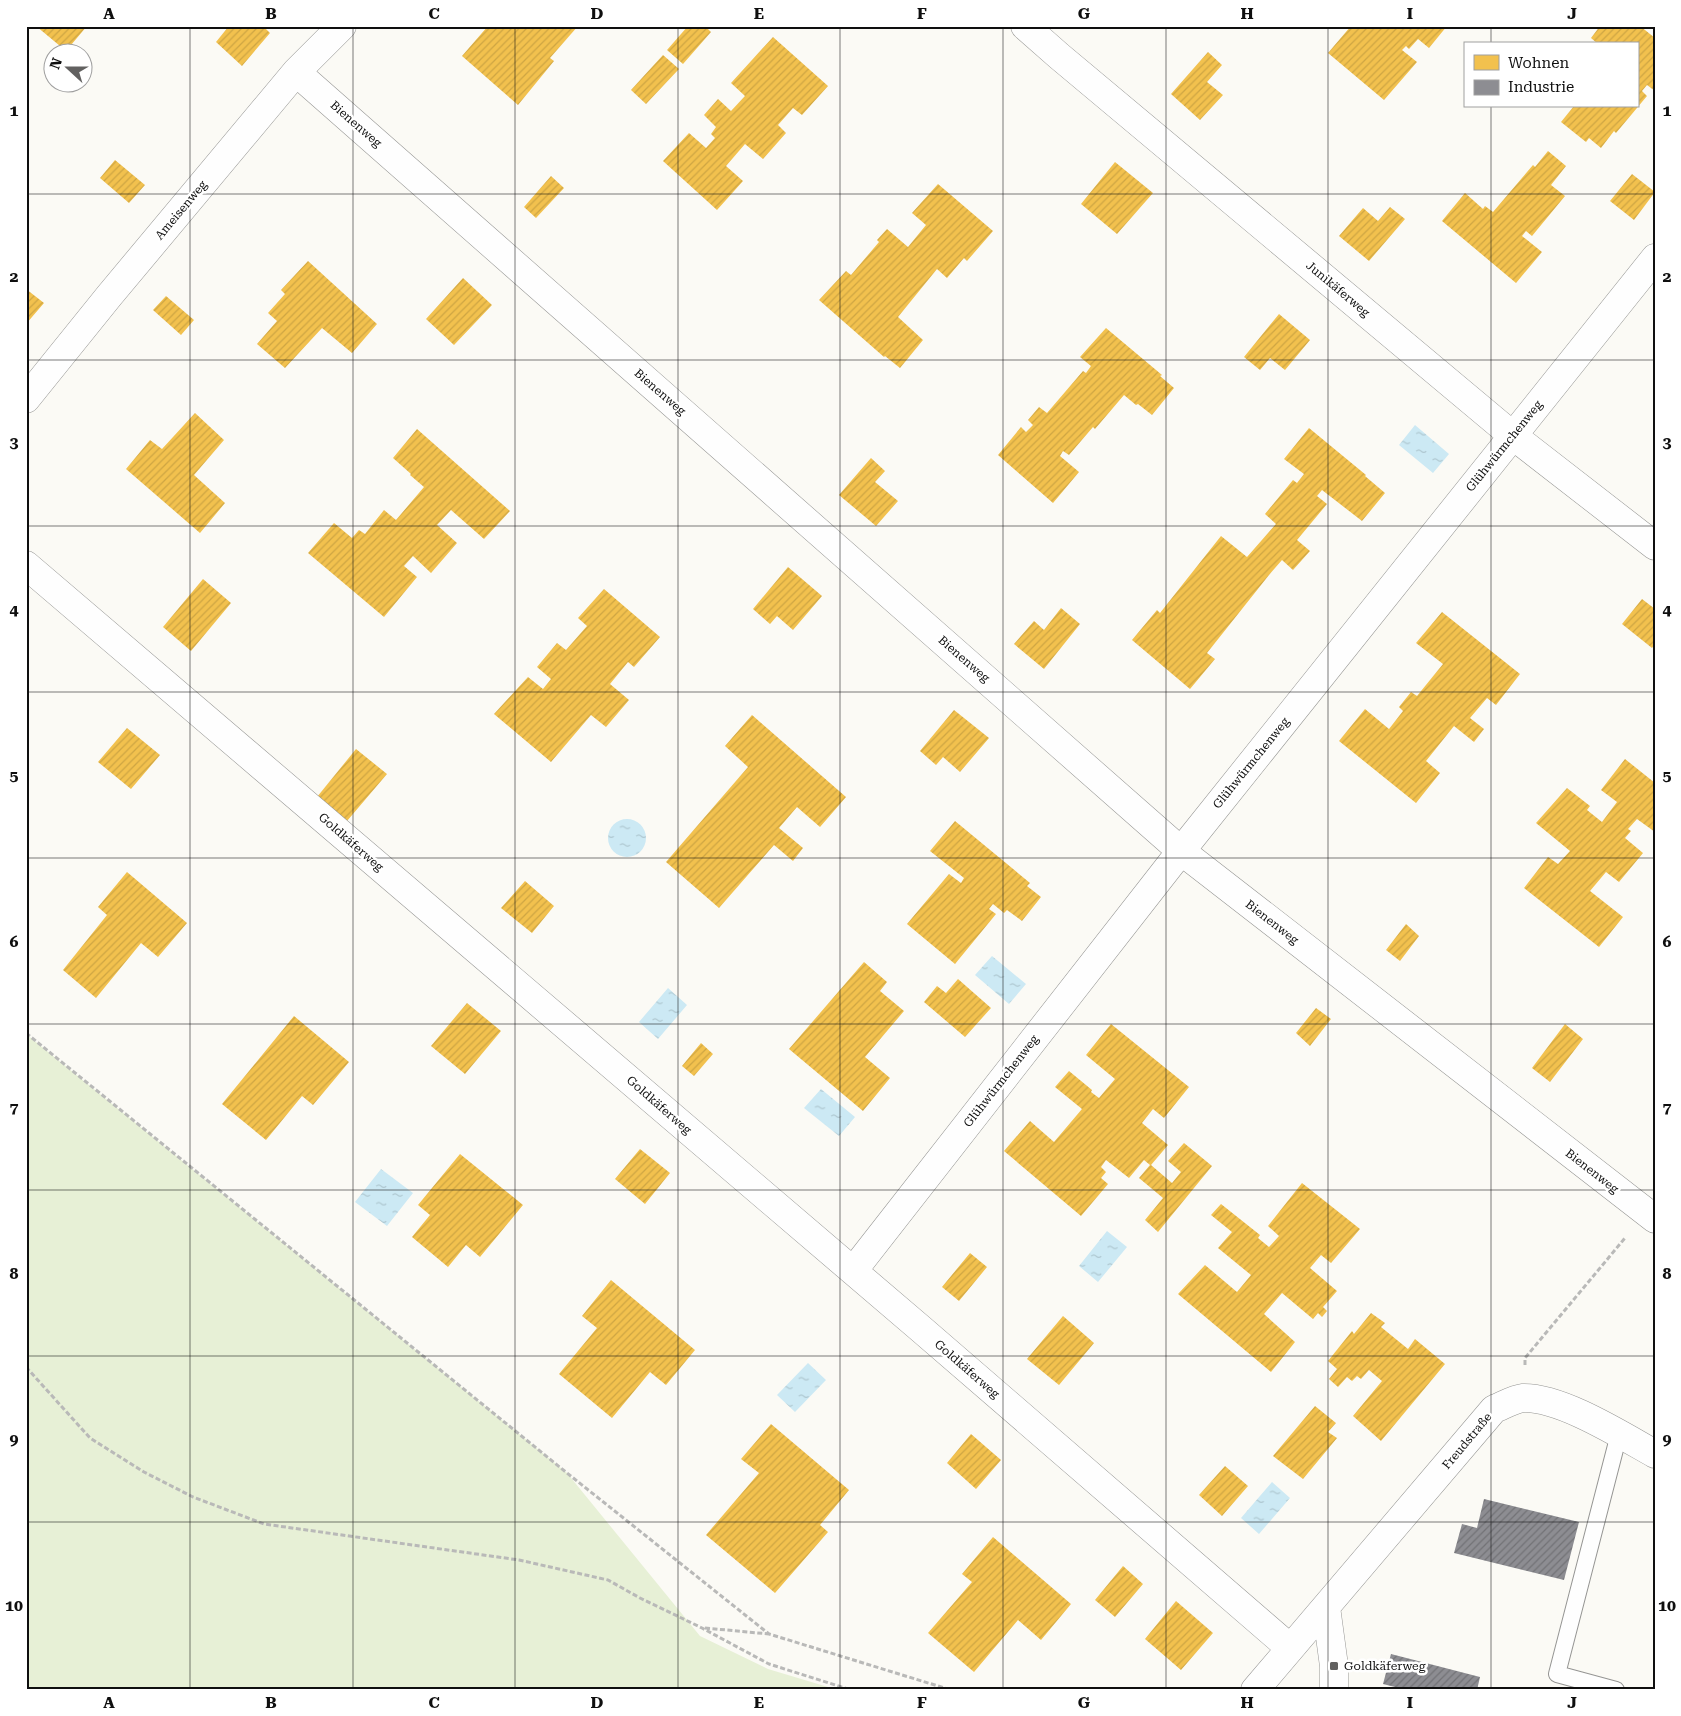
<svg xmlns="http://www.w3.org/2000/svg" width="1681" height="1716" font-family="'Roboto Serif',serif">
<defs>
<pattern id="water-ripples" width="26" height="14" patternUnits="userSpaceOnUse" patternTransform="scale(1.25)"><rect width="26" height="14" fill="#cce9f4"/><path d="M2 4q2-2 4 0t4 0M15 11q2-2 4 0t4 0" fill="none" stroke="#aec7d0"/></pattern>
<pattern id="homes-hatch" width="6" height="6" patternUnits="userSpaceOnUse" patternTransform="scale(1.25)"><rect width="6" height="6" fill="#f2c14e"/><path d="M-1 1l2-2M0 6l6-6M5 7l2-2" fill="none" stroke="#cea543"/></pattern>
<pattern id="industry-hatch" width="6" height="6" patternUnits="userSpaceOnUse" patternTransform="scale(1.25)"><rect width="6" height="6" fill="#8d8d92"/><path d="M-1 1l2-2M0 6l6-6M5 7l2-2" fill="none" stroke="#727276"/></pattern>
</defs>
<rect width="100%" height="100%" fill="#fbfaf5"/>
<path fill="#e7f0d6" d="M26,1034l541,439 133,163 68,33 70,21h-812z"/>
<path fill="url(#water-ripples)" d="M1415,425l34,29 -16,19 -34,-28z
M608 838a19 19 0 1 1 38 0a19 19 0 1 1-38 0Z
M992,956l34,28 -17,20 -34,-29z
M668,988l19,17 -29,34 -19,-17z
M821,1089l34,28 -16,19 -35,-28z
M381,1169l32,24 -26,33 -32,-24z
M1107,1231l20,16 -29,35 -19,-16z
M808,1363l18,17 -31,32 -18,-17z
M1272,1482l18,16 -31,36 -18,-16z"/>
<path fill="url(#homes-hatch)" d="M36,26h51l-21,25z
M229,26h34l7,7 -28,33 -26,-24z
M488,26l2,1 88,-1 -28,32 4,3 -36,44 -56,-49z
M688,26h17l6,6 -28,32 -16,-14z
M1351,26h96l-18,22 -11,-9 -9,10 -3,-3 -4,4 15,12 -33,38 -56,-47z
M1600,26h40l15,12v53l-8,-6 -5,6 5,5 -31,37 -2,-2 -13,17 -12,-10 -3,4 -25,-20 13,-16h63v-62h-39l-7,-6z
M773,37l55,49 -26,29 -9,-7 -15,17 8,8 -23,26 -18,-15 -19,22 17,15 -26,29 -54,-49 26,-28 17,15 9,-10 -4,-4 5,-7 -12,-12 14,-16 13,12 14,-15 -14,-13z
M1208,52l14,13 -15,17 16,13 -23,25 -29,-26z
M663,55l16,14 -33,35 -15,-14z
M1548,151l18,15 -15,19 14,11 -33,40 -6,-5 -4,5 20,16 -26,31 -74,-62 23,-28 18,16 2,-3 8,6 40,-47 2,2z
M115,160l30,25 -16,18 -29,-25z
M1115,162l38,31 -36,41 -36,-30z
M1632,174l23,18 -21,28 -24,-19z
M551,176l13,12 -28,30 -12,-11z
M938,184l55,47 -26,30 -3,-3 -17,20 -10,-9 -39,48 25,23 -23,28 -15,-12 -1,1 -65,-57 27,-29 5,4 28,-33 -2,-2 10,-11 21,18 18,-22 -14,-12z
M1390,207l15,12 -36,42 -30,-25 24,-28 15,13z
M308,261l69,63 -25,29 -30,-25 -37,40 -28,-24 20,-23 -9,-8 17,-19 -4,-4z
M463,278l29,27 -38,40 -28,-26z
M26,289l18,14 -18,21z
M166,296l28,24 -13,15 -28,-25z
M1279,314l31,26 -25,30 -15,-12 -10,12 -16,-13z
M1106,328l56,47 -2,1 14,12 -22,27 -14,-11 -2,1 -12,-10 -29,34 -2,-2 -24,28 -6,-4 -3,5 19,16 -26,31 -55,-48 23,-28 5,5 7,-7 -5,-5 11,-13 8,6 36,-42 3,2 5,-7 -11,-9z
M195,413l29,27 -30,35 31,28 -25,30 -74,-64 24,-29 12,9z
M1309,428l57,47 -1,1 20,17 -23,28 -40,-31 -5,6 10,8 -30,36 13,11 -17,19 -11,-10 -13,15 -62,78 8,6 -25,30 -58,-49 25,-30 3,3 61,-77 26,21 29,-33 -11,-10 28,-34 4,3 7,-9 -20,-15z
M417,429l93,82 -26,28 -33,-29 -14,15 20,18 -26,30 -18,-17 -9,10 13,11 -33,40 -76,-64 26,-30 18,15 7,-8 6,4 19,-24 12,10 28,-33 -14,-12 1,-1 -18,-16z
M871,458l14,13 -10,11 23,19 -22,25 -37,-31z
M788,567l34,29 -29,34 -16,-14 -7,8 -17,-15z
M203,579l28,24 -40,48 -28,-24z
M604,589l56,48 -26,30 -6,-5 -18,22 19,16 -23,27 -15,-12 -40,47 -57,-48 34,-37 15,12 8,-10 -14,-12 20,-24 9,7 21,-24 -9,-8z
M1642,599l13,10v35l-3,4 -30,-24z
M1061,608l19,16 -36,45 -30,-25 20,-23 10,9z
M1442,612l78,62 -24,31 -9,-7 -17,20 14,11 -10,13 -20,-16 -28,35 14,12 -24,30 -77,-62 26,-32 24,20 14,-18 -4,-4 12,-15 6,4 26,-32 -27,-21z
M954,710l35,28 -29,34 -17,-15 -7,8 -16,-14z
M752,715l94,82 -26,30 -23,-20 -18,21 24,20 -10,13 -19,-16 -55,63 -53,-46 82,-95 -23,-21z
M127,728l33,27 -29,34 -33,-27z
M356,749l31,25 -40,47 -30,-24z
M1625,759l30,24v49l-18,-13 -9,10 3,2 -6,7 18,15 -24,29 -13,-10 -16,19 33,26 -24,30 -75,-59 24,-31 10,7 12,-13 -34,-28 31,-35 23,18 -3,4 15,12 15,-20 -16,-12z
M955,821l75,62 -3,3 14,11 -19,24 -15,-11 -3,3 -11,-9 -4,5 7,5 -41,50 -48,-40 42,-50 12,9 3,-5 -34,-27z
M127,872l60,51 -29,34 -17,-14 -45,55 -33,-28 44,-55 -9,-8z
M525,881l29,25 -22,27 -31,-25z
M1406,924l13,12 -19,25 -14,-11z
M864,962l23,20 -7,9 24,20 -39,46 25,21 -27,33 -74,-62z
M958,979l33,29 -26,29 -41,-35 13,-16 9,7z
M467,1003l34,28 -36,43 -34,-28z
M1316,1008l15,11 -21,27 -14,-13z
M294,1016l55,46 -36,43 -11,-9 -36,44 -44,-36z
M1111,1024l78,63 -25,31 -11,-9 -11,14 26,22 -17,20 21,18 9,-11 -13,-11 16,-18 28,23 -54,66 -13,-12 18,-22 -24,-20 11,-13 -6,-5 -15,18 -23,-18 -5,7 5,5 -5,6 7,6 -27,32 -77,-65 26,-30 24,21 28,-33 -27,-22 14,-16 23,19 -1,2 8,6 16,-19 -29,-24z
M1565,1024l18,15 -33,43 -18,-14z
M701,1043l12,11 -19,22 -12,-10z
M640,1149l30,24 -25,31 -30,-25z
M460,1154l63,51 -43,52 -14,-12 -18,22 -36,-30 18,-22 -12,-10z
M1302,1183l58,46 -29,34 -10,-8 -11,13 27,23 -14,16 4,4 -5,6 -4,-4 -5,6 -31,-26 -18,21 31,28 -24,30 -93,-78 27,-29 32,27 14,-17 -33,-27 14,-16 -21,-17 10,-11 39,31 -2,3 11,9 10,-11 -11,-10z
M970,1253l17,14 -28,34 -17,-14z
M611,1280l84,70 -29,35 -16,-13 -38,46 -53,-44 38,-46 -15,-12z
M1371,1313l14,10 -4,4 27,22 7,-10 30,25 -64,77 -28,-25 29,-35 -13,-11 -8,9 -4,-3 -5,5 -5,-4 -9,10 -9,-8 8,-10 -9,-8 24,-30 2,3z
M1063,1316l31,27 -35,42 -32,-26z
M1315,1406l21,17 -8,9 9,6 -34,41 -30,-23z
M771,1424l78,66 -29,35 8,7 -53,61 -69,-58 53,-62 -18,-14z
M971,1434l30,26 -25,29 -29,-26z
M1225,1466l23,20 -26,30 -23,-21z
M993,1537l78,67 -30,36 -23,-20 -44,52 -46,-39 44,-51 -10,-8z
M1123,1566l20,18 -28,33 -20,-17z
M1176,1601l37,32 -32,37 -36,-31z"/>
<path fill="url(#industry-hatch)" d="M1484,1499l95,23 -15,58 -110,-27 8,-29 15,4z
M1391,1654l89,23 -3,13h-70l-24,-6z"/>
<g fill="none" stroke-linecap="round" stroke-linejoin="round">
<g stroke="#959593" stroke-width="18">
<path id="service" d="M1616,1690l-59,-16 62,-240"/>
</g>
<g stroke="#959593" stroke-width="29">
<path id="minor" d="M1025,26l34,30 453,379 143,111
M296,72l885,779 474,368
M26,399l83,-103 187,-224 46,-46
M26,565l895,764 369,319
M853,1271l328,-420 474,-593
M1326,1607l8,59v24
M1255,1690l239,-281c8,-3 20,-10 29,-11 38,-1 98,37 132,56"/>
</g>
<path stroke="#b9b9b8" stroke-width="3" stroke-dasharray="5 2.5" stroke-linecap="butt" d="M26,1033l541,440 202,161 182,56
M1525,1365v-7l100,-120
M26,1367l64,71 54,34 49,25 71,27 255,36 89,20 32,18 62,30 67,36 82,26
M705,1628l64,6"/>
<use href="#service" stroke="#fefefe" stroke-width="16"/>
<use href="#minor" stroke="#fefefe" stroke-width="28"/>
</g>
<path fill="none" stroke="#0f0f0f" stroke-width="1" stroke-opacity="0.55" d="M190,26v1664M353,26v1664M515,26v1664M678,26v1664M840,26v1664M1003,26v1664M1166,26v1664M1328,26v1664M1491,26v18M1491,106v1584M26,194h1629M26,360h1629M26,526h1629M26,692h1629M26,858h1629M26,1024h1629M26,1190h1629M26,1356h1629M26,1522h1629"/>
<rect fill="#626160" stroke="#fff" stroke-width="2" x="1329" y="1661" width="10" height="10" rx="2.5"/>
<g text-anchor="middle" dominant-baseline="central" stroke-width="5" stroke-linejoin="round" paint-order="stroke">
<g font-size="12" fill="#0f0f0f" stroke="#fff">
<text transform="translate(356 124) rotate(41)">Bienenweg</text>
<text transform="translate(181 210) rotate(-50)">Ameisenweg</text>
<text transform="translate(1338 289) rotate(40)">Junikäferweg</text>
<text transform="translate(660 392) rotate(41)">Bienenweg</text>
<text transform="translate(1504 446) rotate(-51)">Glühwürmchenweg</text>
<text transform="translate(964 659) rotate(41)">Bienenweg</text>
<text transform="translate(1251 763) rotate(-51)">Glühwürmchenweg</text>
<text transform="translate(351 842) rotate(41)">Goldkäferweg</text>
<text transform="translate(1272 922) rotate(38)">Bienenweg</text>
<text transform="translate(1001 1081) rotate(-52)">Glühwürmchenweg</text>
<text transform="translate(659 1105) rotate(41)">Goldkäferweg</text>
<text transform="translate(1592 1171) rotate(38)">Bienenweg</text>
<text transform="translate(967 1369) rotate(41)">Goldkäferweg</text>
<text transform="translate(1467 1441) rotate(-50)">Freudstraße</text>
</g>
<g font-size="12" fill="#0f0f0f" stroke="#fff" text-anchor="start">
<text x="1344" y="1666">Goldkäferweg</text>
</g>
</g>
<rect width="1681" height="1716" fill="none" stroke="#ffffff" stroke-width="55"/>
<rect x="1464" y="42" width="175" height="65" fill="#ffffff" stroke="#9f9f9f"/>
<rect x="1474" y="55" width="25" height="15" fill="#f2c14e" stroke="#9f9f9f"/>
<text x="1508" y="68" font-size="15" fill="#0f0f0f">Wohnen</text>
<rect x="1474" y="80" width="25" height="15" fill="#8d8d92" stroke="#9f9f9f"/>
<text x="1508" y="92" font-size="15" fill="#0f0f0f">Industrie</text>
<g transform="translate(68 68) rotate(291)"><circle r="24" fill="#ffffff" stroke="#9f9f9f"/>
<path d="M0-4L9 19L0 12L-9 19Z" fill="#626160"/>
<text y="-8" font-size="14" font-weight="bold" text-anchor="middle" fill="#0f0f0f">N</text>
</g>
<rect x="28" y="28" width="1626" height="1660" fill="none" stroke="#0f0f0f" stroke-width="2"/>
<g font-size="16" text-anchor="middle" font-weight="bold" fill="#0f0f0f">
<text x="109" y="19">A</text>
<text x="271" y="19">B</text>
<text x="434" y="19">C</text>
<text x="597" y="19">D</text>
<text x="759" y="19">E</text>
<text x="922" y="19">F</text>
<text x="1084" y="19">G</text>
<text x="1247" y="19">H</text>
<text x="1410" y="19">I</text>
<text x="1572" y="19">J</text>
<text x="14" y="116">1</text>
<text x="1667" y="116">1</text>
<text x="14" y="282">2</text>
<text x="1667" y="282">2</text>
<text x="14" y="448">3</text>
<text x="1667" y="448">3</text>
<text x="14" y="615">4</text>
<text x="1667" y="615">4</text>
<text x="14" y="781">5</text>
<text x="1667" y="781">5</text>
<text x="14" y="947">6</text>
<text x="1667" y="947">6</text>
<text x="14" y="1113">7</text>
<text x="1667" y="1113">7</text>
<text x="14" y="1279">8</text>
<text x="1667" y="1279">8</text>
<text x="14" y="1445">9</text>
<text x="1667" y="1445">9</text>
<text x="14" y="1611">10</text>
<text x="1667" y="1611">10</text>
<text x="109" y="1708">A</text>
<text x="271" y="1708">B</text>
<text x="434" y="1708">C</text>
<text x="597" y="1708">D</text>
<text x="759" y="1708">E</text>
<text x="922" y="1708">F</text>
<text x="1084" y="1708">G</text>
<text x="1247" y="1708">H</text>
<text x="1410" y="1708">I</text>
<text x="1572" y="1708">J</text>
</g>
</svg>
